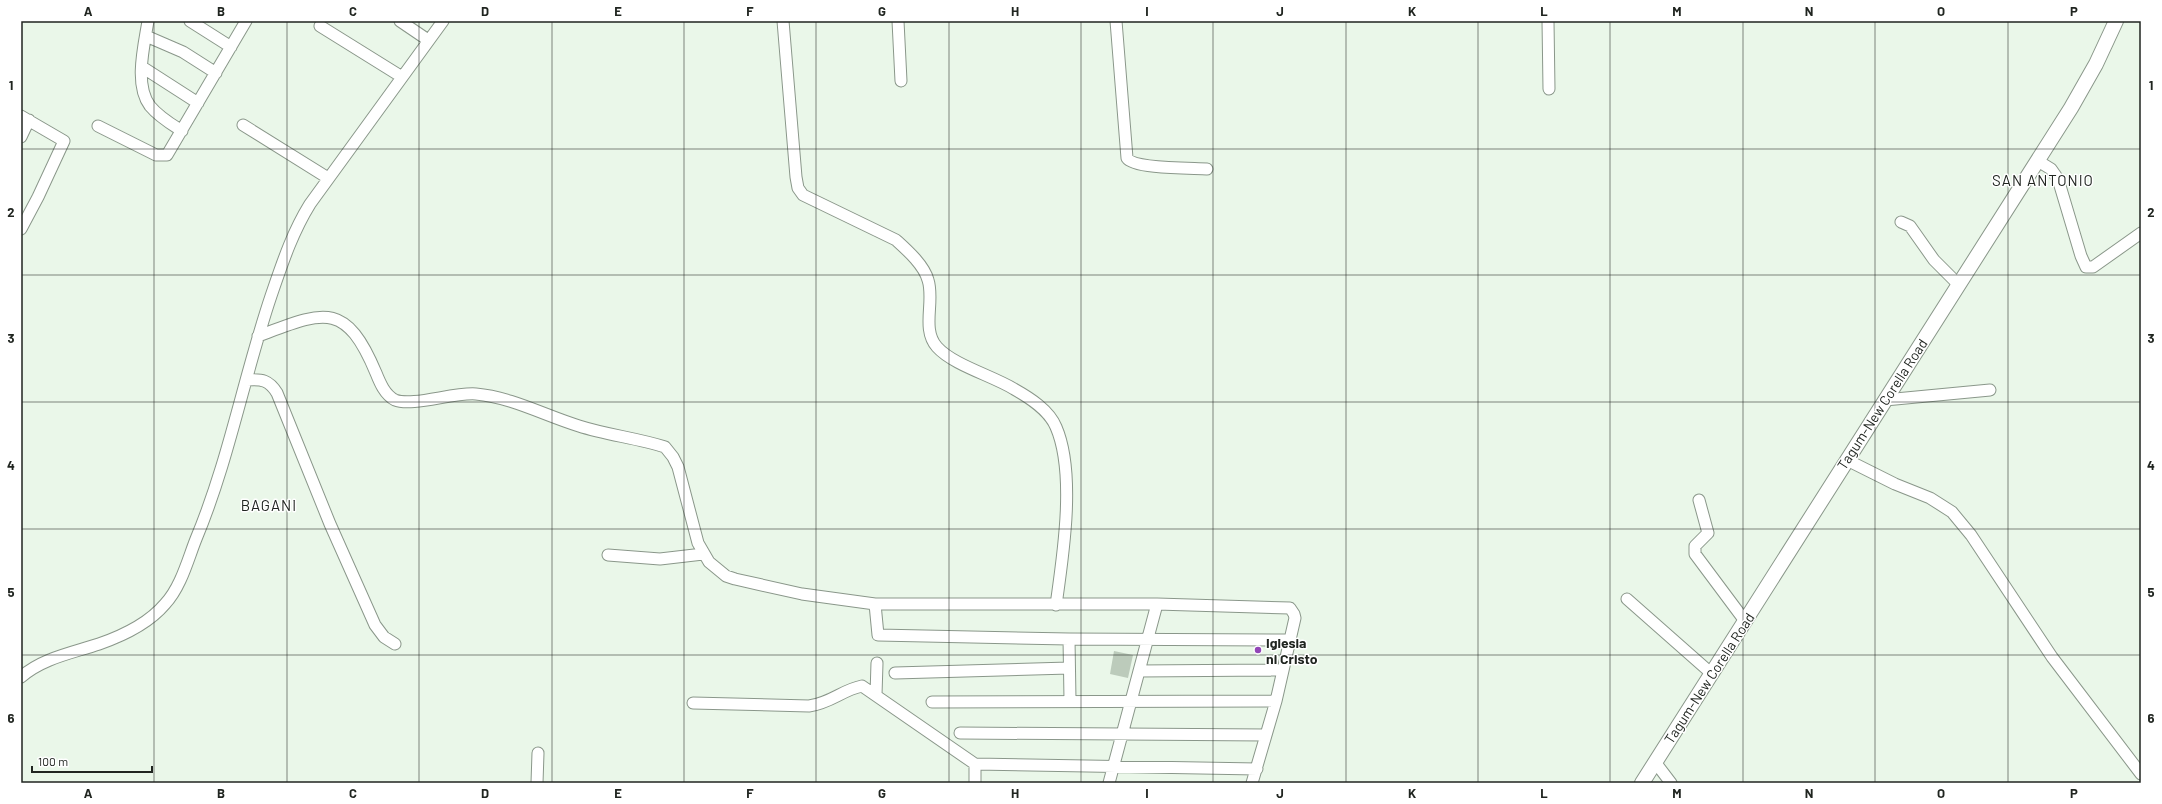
<svg xmlns="http://www.w3.org/2000/svg" width="2162" height="804" font-family="Barlow,sans-serif">
<rect width="100%" height="100%" fill="#eaf7e9"/>
<path fill="#bccbbb" d="M1114,651l19,4 -5,23 -18,-4z"/>
<g fill="none" stroke-linecap="round" stroke-linejoin="round">
<g stroke="#8a978a" stroke-width="13">
<path id="minor" d="M148,21c-4,25 -14,64 2,85 9,11 21,18 32,25
M190,21l41,26
M400,21l28,19
M783,21l13,156 2,11 5,7 93,45c11,10 28,25 32,40 7,21 -7,49 9,67 16,18 56,29 77,42 16,9 35,21 42,38 20,46 7,129 0,178
M898,21l3,60
M1116,21l11,137c7,11 65,10 80,11
M1548,21l1,68
M320,26l82,51
M146,36l37,16 33,21
M142,67l56,36
M21,116l43,25 -26,56 -17,32
M243,125l85,53
M98,126l58,29h11l79,-134
M21,137l8,-17
M2038,161l13,8 7,10 23,77 5,11h7l48,-34
M1901,222l9,4 24,34 25,25
M258,336c65,-24 87,-37 118,37 4,10 9,22 19,27 17,7 59,-8 81,-6 35,3 70,22 103,32 28,9 58,12 86,21l8,10 5,10 20,76 11,19 17,14 9,3 67,15 73,10h282l133,4 4,6 1,4 -19,83 -24,82
M247,380c15,-1 22,0 30,13l53,131 45,101 9,12 11,7
M1885,400l105,-10
M1847,460l48,24 35,14 22,14 19,23 81,122 89,117
M1699,500l9,33 -13,13v8l50,67
M608,555l52,4 43,-5
M1627,599l85,75
M875,604l3,31 191,4 220,1
M1069,639l1,61
M1139,671l144,-1
M895,673l174,-5
M21,677c22,-19 51,-24 78,-33 23,-8 50,-21 66,-40 16,-17 23,-45 31,-65 33,-79 48,-163 75,-243 11,-32 21,-63 39,-92l133,-183
M876,695l1,-32
M932,702l344,-1
M693,703l116,3c22,-3 33,-16 53,-20l113,78 282,5
M960,733l306,2
M1655,762l16,21
M975,764v19
M537,783l1,-30
M1109,783l48,-179"/>
</g>
<g stroke="#8a978a" stroke-width="16">
<path id="major" d="M1642,783l429,-675 25,-44 20,-43"/>
</g>
<use href="#minor" stroke="#fff" stroke-width="11"/>
<use href="#major" stroke="#fff" stroke-width="14"/>
</g>
<path fill="none" stroke="#202520" stroke-width="1" stroke-opacity="0.55" d="M154,21v762M287,21v762M419,21v762M552,21v762M684,21v762M816,21v762M949,21v762M1081,21v762M1213,21v762M1346,21v762M1478,21v762M1610,21v762M1743,21v762M1875,21v762M2008,21v762M21,149h2120M21,275h2120M21,402h2120M21,529h2120M21,655h2120"/>
<circle fill="#9246b7" stroke="#fff" stroke-width="1.5" cx="1258" cy="650" r="4"/>
<g text-anchor="middle" dominant-baseline="central" stroke-width="3" stroke-linejoin="round" paint-order="stroke">
<g font-size="14" fill="#202520" stroke="#fff">
<text transform="translate(1882 404) rotate(-57)">Tagum-New Corella Road</text>
<text transform="translate(1709 678) rotate(-57)">Tagum-New Corella Road</text>
</g>
<g font-size="14" font-weight="bold" fill="#202520" stroke="#fff" text-anchor="start">
<text x="1266" y="642">Iglesia<tspan x="1266" dy="16">ni Cristo</tspan></text>
</g>
<g font-size="15" letter-spacing="1" fill="#202520" stroke="#fff">
<text x="2043" y="180">SAN ANTONIO</text>
<text x="269" y="505">BAGANI</text>
</g>
</g>
<rect width="2162" height="804" fill="none" stroke="#ffffff" stroke-width="44"/>
<path d="M32 766v6h120v-6" fill="none" stroke="#202520" stroke-width="2"/>
<text x="38" y="766" font-size="12" fill="#202520" stroke="#ffffff" stroke-width="3" paint-order="stroke">100 m</text>
<rect x="22" y="22" width="2118" height="760" fill="none" stroke="#202520" stroke-width="1.5"/>
<g font-size="13" text-anchor="middle" font-weight="bold" fill="#202520">
<text x="88" y="16">A</text>
<text x="221" y="16">B</text>
<text x="353" y="16">C</text>
<text x="485" y="16">D</text>
<text x="618" y="16">E</text>
<text x="750" y="16">F</text>
<text x="882" y="16">G</text>
<text x="1015" y="16">H</text>
<text x="1147" y="16">I</text>
<text x="1280" y="16">J</text>
<text x="1412" y="16">K</text>
<text x="1544" y="16">L</text>
<text x="1677" y="16">M</text>
<text x="1809" y="16">N</text>
<text x="1941" y="16">O</text>
<text x="2074" y="16">P</text>
<text x="11" y="90">1</text>
<text x="2151" y="90">1</text>
<text x="11" y="217">2</text>
<text x="2151" y="217">2</text>
<text x="11" y="343">3</text>
<text x="2151" y="343">3</text>
<text x="11" y="470">4</text>
<text x="2151" y="470">4</text>
<text x="11" y="597">5</text>
<text x="2151" y="597">5</text>
<text x="11" y="723">6</text>
<text x="2151" y="723">6</text>
<text x="88" y="798">A</text>
<text x="221" y="798">B</text>
<text x="353" y="798">C</text>
<text x="485" y="798">D</text>
<text x="618" y="798">E</text>
<text x="750" y="798">F</text>
<text x="882" y="798">G</text>
<text x="1015" y="798">H</text>
<text x="1147" y="798">I</text>
<text x="1280" y="798">J</text>
<text x="1412" y="798">K</text>
<text x="1544" y="798">L</text>
<text x="1677" y="798">M</text>
<text x="1809" y="798">N</text>
<text x="1941" y="798">O</text>
<text x="2074" y="798">P</text>
</g>
</svg>
